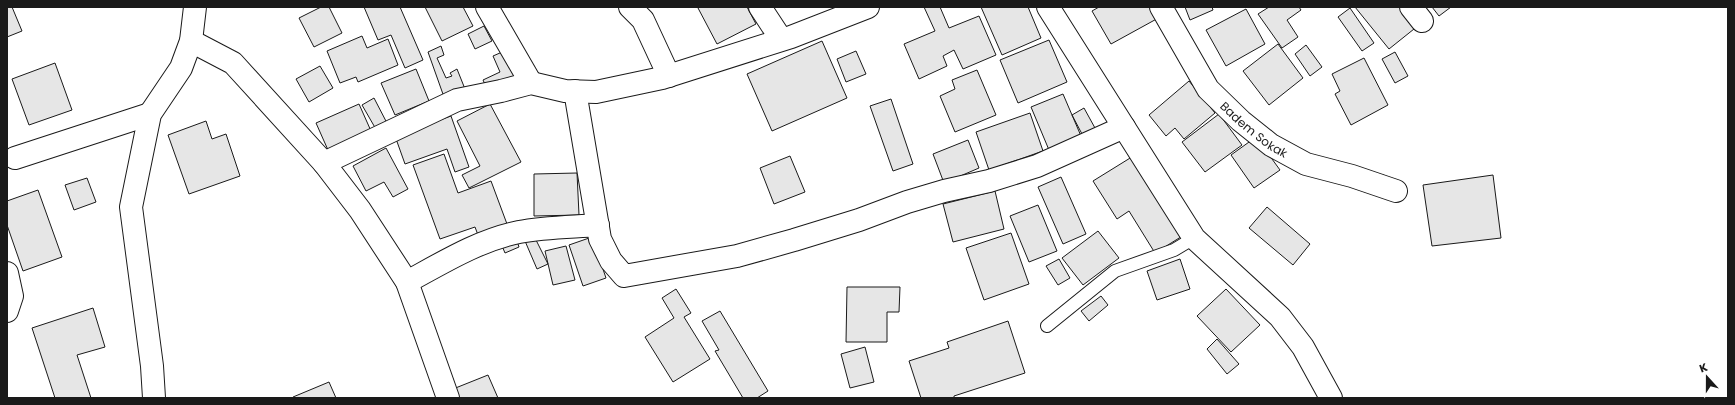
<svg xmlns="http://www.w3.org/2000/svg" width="1735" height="405" font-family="Poppins,sans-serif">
<rect width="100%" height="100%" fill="#fff"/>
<path fill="#e6e6e6" stroke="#1a1a1a" d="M7,7h5l10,24 -15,6z
M321,7h8l13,26 -28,14 -15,-29z
M364,7h36l23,53 -18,8 -14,-33 -13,5z
M425,7h38l10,19 -31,15z
M700,7h47l9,17 -39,20 -19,-36z
M924,7h16l9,21 30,-12 17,39 -33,14 -9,-19 -11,6 4,10 -28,13 -15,-35 31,-13z
M981,7h47l13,31 -39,17z
M1099,7h57l6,9 -51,28 -19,-33z
M1185,7h27l1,3 -23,10z
M1269,7h30l2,3 -14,10 11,17 -16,11 -24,-34z
M1355,7h49l15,18 -30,24z
M1432,7h19l-12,9z
M1350,8l24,35 -12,8 -24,-34z
M1246,9l19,35 -39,22 -20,-36z
M484,26l8,15 -17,8 -7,-15z
M362,36l5,12 21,-9 10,26 -40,17 -2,-5 -16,6 -13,-32z
M1049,40l18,42 -49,21 -18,-43z
M822,41l25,57 -75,33 -25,-57z
M1278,44l25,34 -34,27 -26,-34z
M1306,45l16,22 -12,9 -15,-22z
M441,46l3,9 -7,3 9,20 6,-2 -2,-3 7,-4 8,20 -21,8 -16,-45z
M509,49l12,28 -33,14 -5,-11 17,-8 -7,-16z
M856,51l10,23 -20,8 -9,-23z
M1395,52l13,24 -13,7 -13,-24z
M1364,58l24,47 -37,20 -16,-31 5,-3 -8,-17z
M55,63l17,47 -43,15 -17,-46z
M320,66l13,22 -24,14 -13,-23z
M416,69l13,32 -34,14 -14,-32z
M977,70l19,45 -41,17 -15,-36 15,-7 -3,-9z
M1189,81l26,32 -31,26 -9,-11 -9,8 -17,-21z
M1063,94l18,42 -32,14 -18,-43z
M374,98l14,27 -11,6 -15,-26z
M891,99l22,65 -20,7 -23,-65z
M359,104l12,27 -43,19 -12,-27z
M490,104l31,58 -52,26 -7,-13 18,-9 -23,-45z
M1084,108l11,20 -13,6 -10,-19z
M1030,113l13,38 -54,19 -13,-38z
M1219,114l23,31 -37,27 -23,-30z
M451,116l18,51 -14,5 -8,-23 -42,15 -10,-28z
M206,121l6,18 14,-5 14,42 -51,18 -21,-59z
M1256,137l24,33 -26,18 -23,-33z
M968,140l11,28 -35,15 -11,-29z
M386,148l22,41 -15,8 -9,-15 -18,9 -13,-25z
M444,154l14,39 33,-12 16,43 -29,11 -3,-8 -35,12 -27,-74z
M1135,155l49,80 -29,18 -26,-42 -12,8 -24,-38z
M790,156l15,36 -31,12 -14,-36z
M577,173l2,42 -45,1v-42z
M1493,175l8,63 -69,8 -9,-61z
M1061,177l25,57 -23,10 -25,-57z
M87,178l9,24 -22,8 -9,-25z
M38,190l24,67 -39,14 -16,-46v-24z
M995,191l9,38 -51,13 -10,-38z
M1038,205l19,46 -28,11 -19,-46z
M1267,207l43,37 -17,21 -44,-37z
M1098,231l21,27 -36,27 -21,-27z
M1011,233l18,51 -45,16 -18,-52z
M522,234h11l15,30 -11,5z
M515,235l4,12 -14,6 -5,-12z
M592,237l14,41 -23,8 -14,-41z
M566,246l9,34 -22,5 -8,-34z
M1059,259l11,19 -12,7 -12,-19z
M1180,259l10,30 -33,11 -10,-29z
M847,287h53l-1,25h-12v30h-41z
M676,289l15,24 -7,4 26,42 -37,23 -28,-45 29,-19 -12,-20z
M1226,289l34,36 -29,27 -34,-36z
M1101,296l7,9 -19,16 -8,-10z
M93,308l12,39 -28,8 14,43h-36l-23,-70z
M720,311l48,80 -11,7h-14l-28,-47 4,-1 -17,-29z
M1008,321l17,52 -71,23v2h-33l-12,-37 40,-13 -2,-6z
M1217,339l22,25 -12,10 -20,-25z
M865,347l9,35 -24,6 -9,-34z
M488,375l10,23h-41l-4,-9z
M329,382l7,16h-42l-1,-1z"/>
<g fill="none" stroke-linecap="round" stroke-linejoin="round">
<g stroke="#1a1a1a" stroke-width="14">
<path id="service" d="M1047,326l68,-55 59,-21 20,-12"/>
</g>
<g stroke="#1a1a1a" stroke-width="24">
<g id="minor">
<path d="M487,7l44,76"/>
<path d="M630,7l13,13 26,56"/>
<path d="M760,7l21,32"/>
<path d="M1048,7l146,231 86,79 23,30 28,51"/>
<path id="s1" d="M1161,7l47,82 33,32 30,24 35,19 46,12 44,15"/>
<path d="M1411,7l11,14"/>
<path d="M191,41l42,22 91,100 36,47 47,72 41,116"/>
<path d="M575,91l25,148 11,22 13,15 113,-20 57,-16 65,-20 48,-18 37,-11 45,-10 48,-15 87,-39"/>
<path d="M15,158l135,-44"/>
<path d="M324,163l133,-63 44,-9 30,-8 34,8 31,1 66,-14 129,-41 77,-30"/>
<path d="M7,273l5,23 -5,15"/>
<path d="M407,282c35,-19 72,-42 112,-50 25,-5 53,-5 79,-7"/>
</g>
</g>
<g stroke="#1a1a1a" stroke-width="24">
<path id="tertiary" d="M154,398l-2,-32 -21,-159 19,-93 31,-46 10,-27 4,-34"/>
</g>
<use href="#service" stroke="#fff" stroke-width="12"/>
<use href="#minor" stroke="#fff" stroke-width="22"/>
<use href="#tertiary" stroke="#fff" stroke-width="22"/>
</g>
<g text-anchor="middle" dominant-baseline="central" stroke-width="3" stroke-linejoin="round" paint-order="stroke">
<g font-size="12" fill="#1a1a1a" stroke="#fff">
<text stroke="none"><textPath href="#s1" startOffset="156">Badem Sokak</textPath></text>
</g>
</g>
<rect width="1735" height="405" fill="none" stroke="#1a1a1a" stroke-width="16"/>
<g transform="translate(1707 377) rotate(339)" stroke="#ffffff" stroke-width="3" paint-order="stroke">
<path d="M0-3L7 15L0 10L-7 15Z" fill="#1a1a1a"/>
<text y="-6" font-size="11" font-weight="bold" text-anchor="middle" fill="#1a1a1a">K</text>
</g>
</svg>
